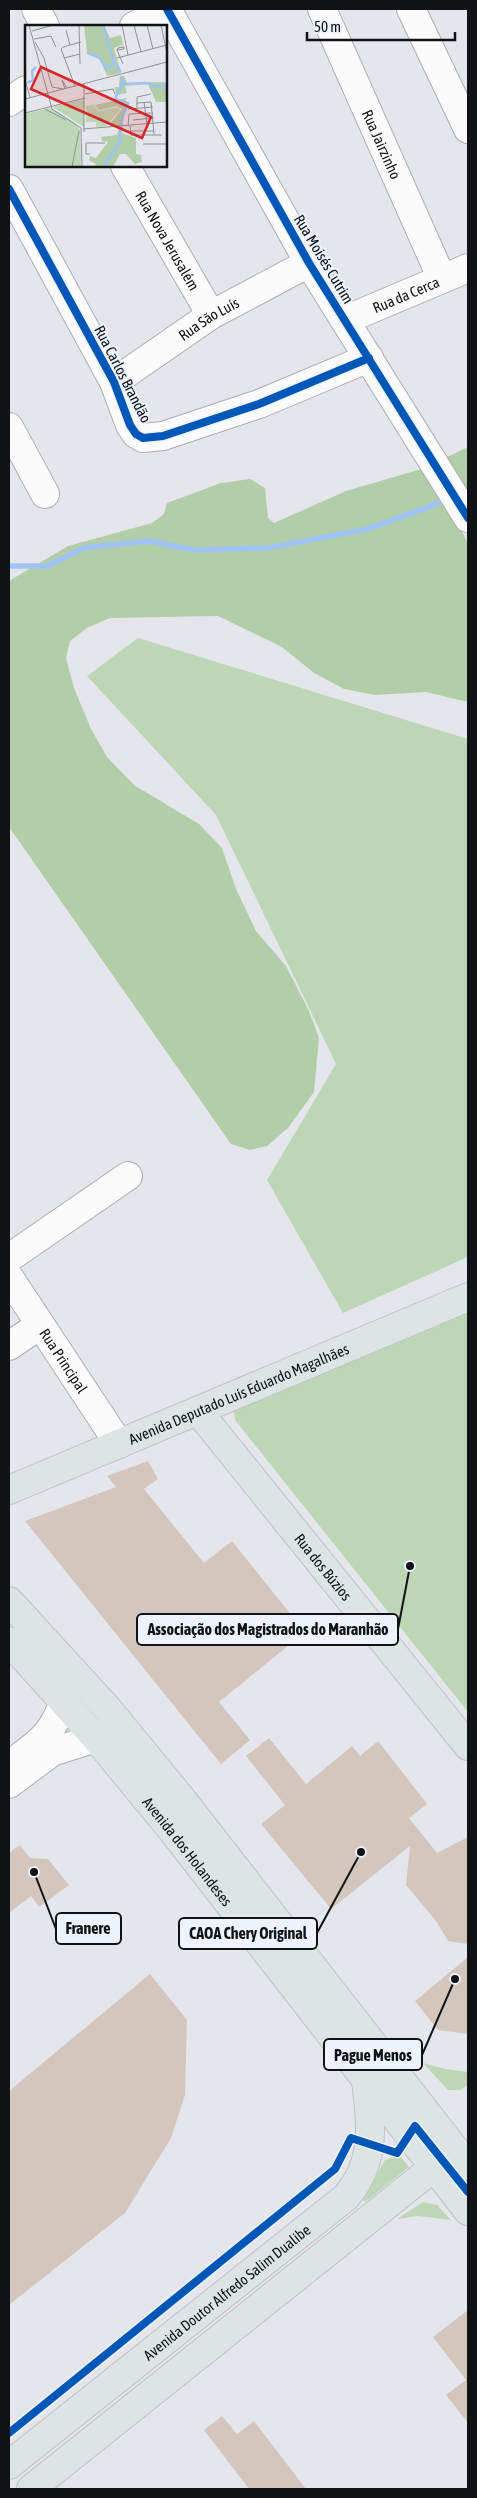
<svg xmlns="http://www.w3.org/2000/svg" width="477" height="2498" font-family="'Asap Condensed',sans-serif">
<rect width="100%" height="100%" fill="#e4e6ec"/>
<path fill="#bdd7b6" d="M138,638l330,101v518l-125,56 -76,-133 69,-116 -120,-249 -129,-139z
M468,1305v407l-233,-292 -1,-7 3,-9z
M423,2063l22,6 23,3v13l-8,5h-12z
M399,2155l10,12 -44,35 -2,-3 22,-39z
M423,2202l14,3 14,15 -33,-4 -21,3z"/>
<path fill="#b1cea9" d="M468,447v75l-9,3 9,19v158l-42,-10 -51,3 -31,-6 -30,-16 -32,-26 -64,-31 -108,2 -23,10 -17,13 -4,17 8,30 17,41 16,28 27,28 65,39 23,24 14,41 20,42 30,35 23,45 10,27 -5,54 -26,36 -21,18 -17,4 -19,-6 -222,-317v-246l59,-35 84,-23 12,-9 3,-11 54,-20 29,-4 15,9 3,30 6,5 72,-32 79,-23z"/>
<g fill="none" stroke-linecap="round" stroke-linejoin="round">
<path stroke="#9fc3f4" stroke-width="5.5" d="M9,566h38l37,-18 64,-7 48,9 72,-2 99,-19 62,-22 18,-9"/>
</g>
<path fill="#d3c7bd" d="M148,1461l10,18 -14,10 60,74 28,-22 73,91 -86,70 31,38 -29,24 -196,-243 91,-34 -9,-11z
M269,1738l37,46 46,-38 8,10 18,-15 49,63 -18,14 28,35 31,-16v107l-20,-3 -12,-20 -30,-36 4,-39 -79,63 -70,-85 24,-19 -39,-49z
M20,1845l10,13 18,1 21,26 -30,22 -8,-11 -22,17v-60z
M468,1957v77l-30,-4 -23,-29z
M150,1974l37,46 -2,75 -14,43 -46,75 -116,92v-214z
M468,2310v113l-22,-28 20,-15 -33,-43z
M222,2416l15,18 17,-13 52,68h-57l-45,-59z"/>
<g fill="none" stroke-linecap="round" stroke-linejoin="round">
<g stroke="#acadb2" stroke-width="30">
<g id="minor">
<path d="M36,9l9,17"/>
<path d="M167,9l142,254 159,255"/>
<path id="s1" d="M322,9l120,270"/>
<path d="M411,9l57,120"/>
<path d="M134,26l33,-17"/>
<path d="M9,102l17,-12"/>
<path id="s2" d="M125,166l86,149"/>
<path d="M9,189l105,193 16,43 6,9 7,4 20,-2 96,-32 110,-46"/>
<path id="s3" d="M345,320l123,-52"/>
<path id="s4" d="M114,382l97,-67 98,-52"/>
<path d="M9,427l36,67"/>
<path d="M9,1258l119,-82"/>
<path id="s5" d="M9,1277l110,167"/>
<path d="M9,1346l31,-21"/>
<path d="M20,1757c24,-18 34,-27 44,-56"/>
<path d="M9,1784l43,-32 44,-14"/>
</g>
</g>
<g stroke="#c1c2c5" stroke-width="30">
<g id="major">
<path id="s6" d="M198,1411l270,335"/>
<path id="s7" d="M9,1490l459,-193"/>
<path d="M9,1601l98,107 74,90 287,368"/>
<path id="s8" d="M9,1641l87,97 75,91 297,382"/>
<path id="s9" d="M9,2465l337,-268c31,-37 25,-72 20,-116"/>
<path d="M31,2489l417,-333"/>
</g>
</g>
<use href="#minor" stroke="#fbfbfc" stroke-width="28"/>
<use href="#major" stroke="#dce4e4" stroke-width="28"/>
<g stroke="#edf2fd" stroke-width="11">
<path id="cycleway" d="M167,9l142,254 159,255
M9,189l105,193 16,43 6,9 7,4 20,-2 96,-32 110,-46
M9,2433l326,-264 16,-31 46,15 18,-27 53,66"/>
</g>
<use href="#cycleway" stroke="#0057b8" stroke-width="8"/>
</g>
<g text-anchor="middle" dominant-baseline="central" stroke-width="4" stroke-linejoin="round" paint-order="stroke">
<g font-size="15" fill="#111216" stroke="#edf2fd">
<text stroke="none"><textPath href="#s1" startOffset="148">Rua Jairzinho</textPath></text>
<text stroke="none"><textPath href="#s2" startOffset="86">Rua Nova Jerusalém</textPath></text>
<text transform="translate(324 259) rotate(59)">Rua Moisés Cutrim</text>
<text stroke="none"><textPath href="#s3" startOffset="66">Rua da Cerca</textPath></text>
<text stroke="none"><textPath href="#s4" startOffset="114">Rua São Luís</textPath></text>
<text transform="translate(123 374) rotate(63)">Rua Carlos Brandão</text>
<text stroke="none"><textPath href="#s5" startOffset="100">Rua Principal</textPath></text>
<text stroke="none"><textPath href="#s7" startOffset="249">Avenida Deputado Luís Eduardo Magalhães</textPath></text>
<text stroke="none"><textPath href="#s6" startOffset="200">Rua dos Búzios</textPath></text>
<text stroke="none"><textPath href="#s8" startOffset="276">Avenida dos Holandeses</textPath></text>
<text stroke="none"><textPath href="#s9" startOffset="278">Avenida Doutor Alfredo Salim Dualibe</textPath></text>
</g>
</g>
<g transform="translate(25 25)">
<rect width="142" height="142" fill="#e4e6ec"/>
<path d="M59,74v28l-31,-20zM69,80l4,6 21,-4 1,3 -14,16 -10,1v-5h-10v-16zM25,83l24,14 6,8 1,37h-56v-53z" fill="#bdd7b6"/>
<path d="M59,0h20l6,13 11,-3 2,10 -9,3 7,25 -14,3 -6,-18 -14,-6zM95,51h4l3,7 38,-1 2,20h-11l-8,-18 -23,2 2,7 -11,2 -1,-8h4zM101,73l-4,35 14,5v16l5,1 1,7 -7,2 -9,-10h-6l-7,13h-19l2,-3 -7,-4 1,-4 6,2 12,-16 -6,-1 -1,-4 16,-2 2,-8 -10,-2 13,-16 -5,-3 -18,4 -4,-5z" fill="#b1cea9"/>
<path fill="none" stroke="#9fc3f4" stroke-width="2.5" d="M78,0l11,37 7,10M62,28l13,5 6,12 8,-8M97,51v8l26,-1 7,4 10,-2 2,5M2,58l6,-3 -1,-9 4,-4M78,142l17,-26 1,-20 7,-18 -13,-4 7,-15"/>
<path fill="none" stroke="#909196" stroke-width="1" d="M4,0l23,84 29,19 1,39M54,0l1,39M97,0l6,30M109,0l7,27M122,0l6,24M136,0l6,28M41,5l4,15M7,6l22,-6M9,14l17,-3 5,11M10,17l9,16 8,29 11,2M38,22l-2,2 14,37M38,22l18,-5M99,22v2l-7,1 1,-2zM92,25l6,14M39,33l16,-4M92,33l50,-13M0,55l5,17M40,64l-3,-9 5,8M60,69l28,-5 2,5M0,74l142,-37M119,77l3,22M112,78l14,-1 3,32M112,83v-11l14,-3M20,84l21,11M103,84l25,-2M0,88l60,-15M108,95l21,-2M103,101l1,-12 24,-1M105,101l1,9h31M58,104l84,-7M105,106h24M59,107v-49M118,119h24M65,129h-4v-11h19M47,142l7,-36"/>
<path fill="#d62828" fill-opacity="0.15" stroke="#d62828" stroke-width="2.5" d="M16,42l110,50 -9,21 -111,-49z"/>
<rect width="142" height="142" fill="none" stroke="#111216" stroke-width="2.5"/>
</g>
<path fill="none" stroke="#111216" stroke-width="2" d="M410 1566L398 1629M34 1872L56 1929M361 1852L317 1933M455 1979L422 2055"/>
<g fill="#111216" stroke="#edf2fd" stroke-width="2">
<circle cx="410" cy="1566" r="5"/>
<circle cx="34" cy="1872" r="5"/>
<circle cx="361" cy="1852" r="5"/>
<circle cx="455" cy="1979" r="5"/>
</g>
<g fill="#edf2fd" stroke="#111216" stroke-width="2">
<rect x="137" y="1614" width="261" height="31" rx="5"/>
<rect x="56" y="1913" width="65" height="31" rx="5"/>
<rect x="179" y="1918" width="138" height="31" rx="5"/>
<rect x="324" y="2039" width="98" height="31" rx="5"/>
</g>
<g font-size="16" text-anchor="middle" font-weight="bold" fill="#111216">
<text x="268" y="1635">Associação dos Magistrados do Maranhão</text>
<text x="88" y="1934">Franere</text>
<text x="248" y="1939">CAOA Chery Original</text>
<text x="373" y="2061">Pague Menos</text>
</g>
<rect width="477" height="2498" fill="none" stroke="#111216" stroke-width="20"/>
<path d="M307 32v8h148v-8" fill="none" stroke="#111216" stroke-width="2.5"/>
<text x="314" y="32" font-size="15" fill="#111216" stroke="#edf2fd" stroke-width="4" paint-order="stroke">50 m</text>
</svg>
